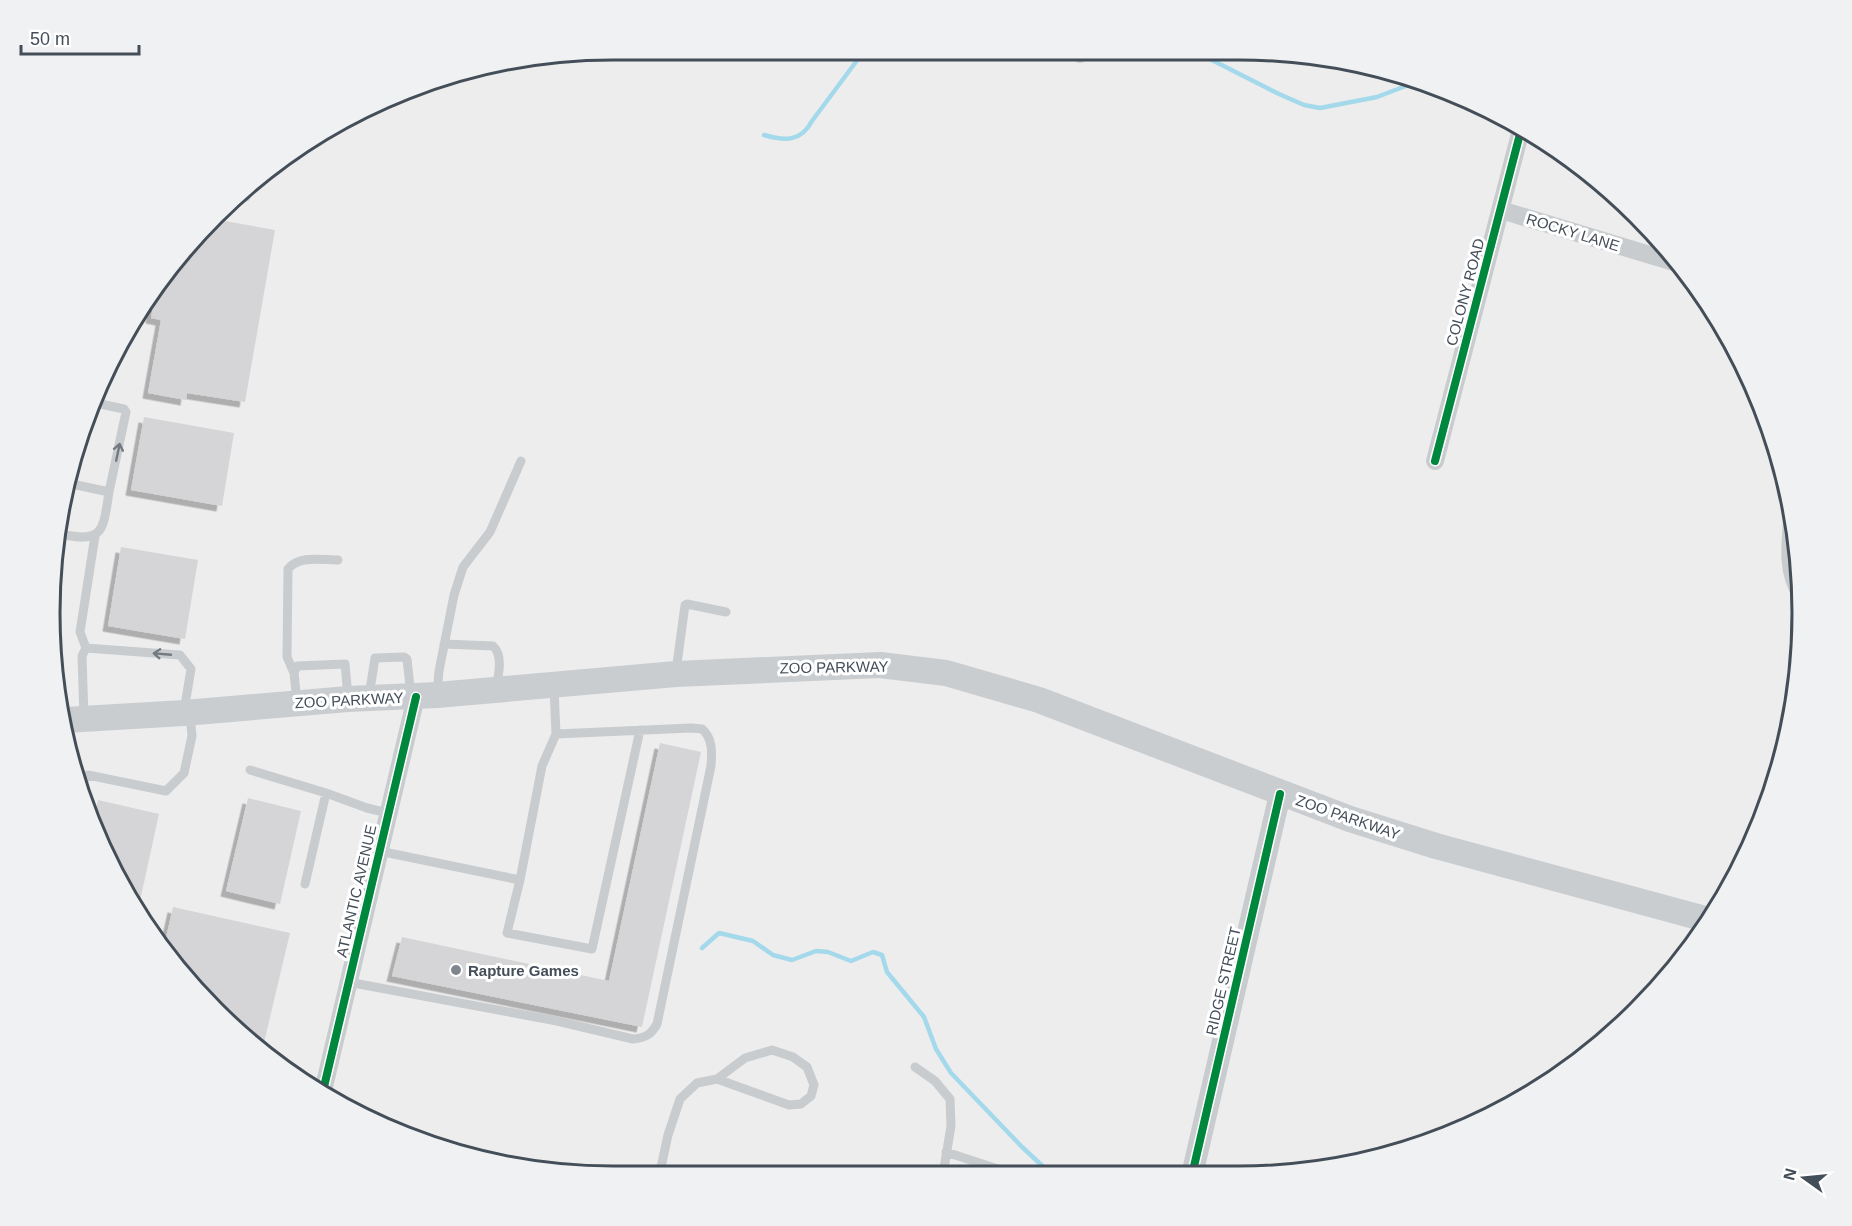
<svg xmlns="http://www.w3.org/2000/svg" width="1852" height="1226" font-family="Arial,sans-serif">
<defs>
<filter id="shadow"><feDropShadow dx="-5.5" dy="5.5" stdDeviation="0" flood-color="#0004"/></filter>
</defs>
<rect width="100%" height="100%" fill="#eeeded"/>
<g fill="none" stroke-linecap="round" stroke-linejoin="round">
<path stroke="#a4d9ec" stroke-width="4.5" d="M1200,54l79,40 25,11 16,3 57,-11 34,-13
M764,135c21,6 37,7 48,-14l52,-70
M702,948l17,-15 34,8 20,14 19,5 24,-9 12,1 23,9 22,-9 9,3 5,17 37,45 12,32 15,24 70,73 30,28"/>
</g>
<path fill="#d5d5d7" filter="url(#shadow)" d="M219,220l56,10 -30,172 -58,-9 -1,7 -38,-7 13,-73 -10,-2 6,-32 9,-16z
M144,417l90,16 -12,73 -91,-16z
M121,547l77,13 -13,79 -77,-13z
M660,743l41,9 -59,275 -250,-51 10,-39 207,44z
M248,798l53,13 -21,93 -54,-13z
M98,800l61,14 -21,96 -13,-15 -31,-76z
M173,907l117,26 -28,118 -21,-15 -76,-93z"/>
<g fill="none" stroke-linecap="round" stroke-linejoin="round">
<path stroke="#c9ccce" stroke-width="9" d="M244,197h2
M91,402l33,7 2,3 -17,80
M60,534c45,10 43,-5 49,-42l-37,-8
M444,644l49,2c10,9 6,28 3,41
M86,648l94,7 11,14 -7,42
M676,671l9,-66 2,-1 39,8
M294,673l-7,-16 1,-88c11,-14 34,-9 50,-9
M437,693l2,-22 15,-76 9,-28 27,-35 31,-71
M369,696l6,-38 29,-1 3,2 4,37
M297,702l-3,-29 3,-7 48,-2 3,33
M84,718l-2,-62 4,-8 -6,-16 15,-96
M250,770l76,23 41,15 21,5
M80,786l8,-11 78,16 18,-18 8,-37 -2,-21
M379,851l141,29 22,-114 14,-32
M520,880l-13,53 85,16 48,-219
M305,884l21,-91
M348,982l209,39 76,18c12,-1 18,-4 24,-15l54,-258c1,-13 2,-28 -9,-37l-11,-1 -135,6 -2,-47
M915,1067l20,14 15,18 1,27 -8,48
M946,1152l67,22
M660,1172l8,-37 12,-36 17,-16 20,-4 28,-21 27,-8 21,7 14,10 7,18 -3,11 -10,8 -12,1 -72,-26"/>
<path stroke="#c9ccce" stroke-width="18" d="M1080,54l1,-1
M1501,210l179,54
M1435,461l86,-331
M1792,522c-2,24 -5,50 9,72
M323,1091l93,-394"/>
<path stroke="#c9ccce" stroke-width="22" d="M1192,1175l88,-381"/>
<path stroke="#cacdd0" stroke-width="26" d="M65,720l119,-7 164,-14 89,-4 239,-21 204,-9 66,8 93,27 311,119 86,27 273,74"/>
<g stroke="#fff" stroke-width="11">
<path id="cycleway" d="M1435,461l86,-331
M323,1091l93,-394
M1192,1175l88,-381"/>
</g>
<use href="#cycleway" stroke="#00873e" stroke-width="8"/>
</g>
<defs><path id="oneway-shaft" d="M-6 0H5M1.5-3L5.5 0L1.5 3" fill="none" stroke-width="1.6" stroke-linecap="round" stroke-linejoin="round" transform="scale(1.5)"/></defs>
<g stroke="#737a82">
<use href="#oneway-shaft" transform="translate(118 452) rotate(-78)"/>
<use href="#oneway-shaft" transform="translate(162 654) rotate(-175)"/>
</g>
<circle fill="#80868d" stroke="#fff" stroke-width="2" cx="456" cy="970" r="6"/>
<g text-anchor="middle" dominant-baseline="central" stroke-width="6" stroke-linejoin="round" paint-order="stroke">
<g font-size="15" fill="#444e59" stroke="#fff">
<text transform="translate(1573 232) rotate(17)">ROCKY LANE</text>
<text transform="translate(1465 292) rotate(-75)">COLONY ROAD</text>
<text transform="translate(834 667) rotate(-1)">ZOO PARKWAY</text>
<text transform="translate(349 700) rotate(-3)">ZOO PARKWAY</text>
<text transform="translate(1348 817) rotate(19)">ZOO PARKWAY</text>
<text transform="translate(356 891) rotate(-77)">ATLANTIC AVENUE</text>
<text transform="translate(1223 981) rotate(-77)">RIDGE STREET</text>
</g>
<g font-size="15" font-weight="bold" fill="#444e59" stroke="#fff" text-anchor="start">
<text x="468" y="970">Rapture Games</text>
</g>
</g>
<path d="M0 0H1852V1226H0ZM613 60H1239A553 553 0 0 1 1792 613V613A553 553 0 0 1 1239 1166H613A553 553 0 0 1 60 613V613A553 553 0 0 1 613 60Z" fill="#f0f1f2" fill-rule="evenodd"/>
<path fill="none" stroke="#444e59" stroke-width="3" d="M613 60H1239A553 553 0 0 1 1792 613V613A553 553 0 0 1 1239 1166H613A553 553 0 0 1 60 613V613A553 553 0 0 1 613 60Z"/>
<g transform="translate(1804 1178) rotate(285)" stroke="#ffffff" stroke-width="4.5" paint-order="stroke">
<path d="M0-4.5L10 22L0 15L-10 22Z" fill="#444e59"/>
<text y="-9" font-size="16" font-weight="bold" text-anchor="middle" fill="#444e59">N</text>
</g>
<path d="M21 45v9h118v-9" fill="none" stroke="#444e59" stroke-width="3"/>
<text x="30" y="45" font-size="18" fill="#444e59" stroke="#ffffff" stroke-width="4.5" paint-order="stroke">50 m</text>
</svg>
